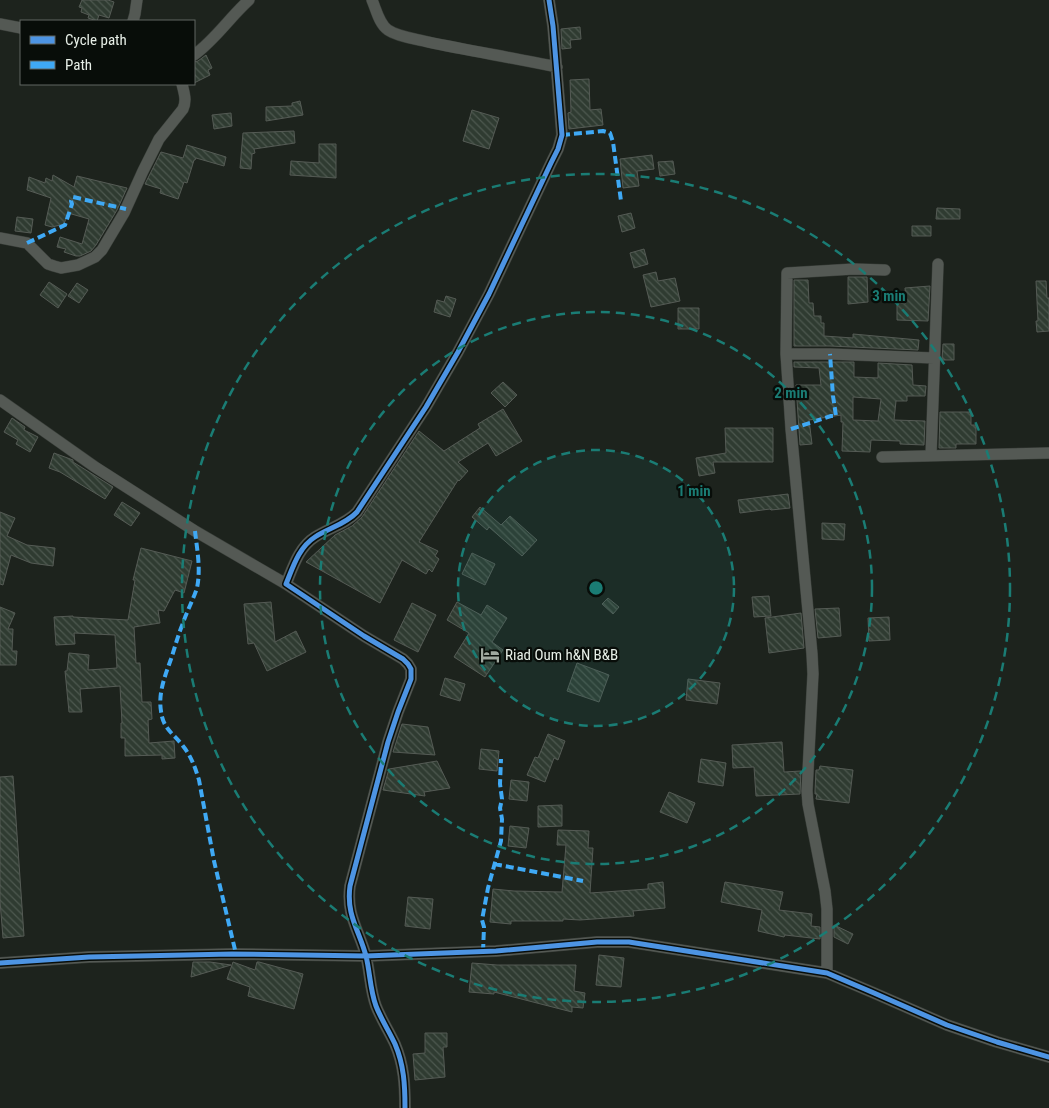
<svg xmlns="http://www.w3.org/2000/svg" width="1049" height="1108" font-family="'Roboto Condensed',sans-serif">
<defs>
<pattern id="building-back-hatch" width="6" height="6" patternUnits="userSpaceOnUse" patternTransform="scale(1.25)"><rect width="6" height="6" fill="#2f3b31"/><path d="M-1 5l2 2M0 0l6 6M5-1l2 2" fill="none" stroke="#4d584f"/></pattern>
</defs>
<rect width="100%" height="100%" fill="#1d231d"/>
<path fill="url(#building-back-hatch)" stroke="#555b55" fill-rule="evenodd" d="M82,0h26l6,2 -5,16 -10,-3 -2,6 -9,-3 1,-3 -8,-3 1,-4 -3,-1z
M580,27l1,12 -11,1 1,8 -9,1 -1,-20z
M206,55l6,13 -4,2 2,5 -16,8v-21l4,-1z
M589,79l1,31 11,-1 2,16 -34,4 -1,-16 3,-1 -1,-32z
M300,101l3,14 -37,6v-14l26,-1v-3z
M472,110l27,8 -10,31 -26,-8z
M231,113l1,13 -18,3 -2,-14z
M294,131l1,12 -41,6 1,4 -3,1 -1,15 -11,-1 3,-35z
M319,144h17v34l-46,-3 1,-14 28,2z
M187,145l39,12 -2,9 -28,-8 -1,2h-1l-7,23 -3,-1 -6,17 -18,-6 1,-4 -16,-5 16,-32 22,6z
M652,155l2,14 -17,2 2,15 -16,2 -3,-29z
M673,161l2,13 -15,2 -2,-14z
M53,175l21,12 3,-11 50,12 -10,22 -21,35 -5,6 -11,5h-4l-12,-4 2,-3 -9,-2 3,-10 22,7 7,-25 -21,-6 -4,11 -12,3 -7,-2 6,-27 -24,-8 2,-13 16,6 1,-5 6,3z
M937,208l23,1v10h-24z
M631,213l4,15 -13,4 -4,-16z
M17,217l16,2 -2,14 -16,-2z
M912,226h19v10h-19z
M644,249l4,15 -14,4 -4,-15z
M656,272l2,9 17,-3 5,23 -29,6 -8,-32z
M848,277h19l1,25 -20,2z
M794,280h14l1,23h4l1,13h7v7h3v13l29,2v-4l66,6 -1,10 -88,-4h-36z
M1036,281h10l1,17h2v33l-12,1 -1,-11h2z
M49,282l18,12 -9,14 -18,-13z
M77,283l11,7 -9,13 -11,-7z
M930,286l-2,35 -31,-1v-17h9l-1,-15z
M446,296l10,3 -6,18 -16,-5 3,-12 7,2z
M678,308h21v21h-21z
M943,344h11v16h-12z
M794,362h60v15l24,1v-15l34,2 1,20 13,1 -1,10h-18v5h-11l-2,19 31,1 -1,24 -24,-1v-3l-29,-1 -1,12 -28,-1 1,-29h-2v-7l-32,5 3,24 -12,1 -4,-60h25l-2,-17 -25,-1zM853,397l28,2 -3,22 -25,-1z
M503,382l14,13 -12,12 -14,-14z
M503,409l19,32 -26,15 -8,-13 -30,19 10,9 -9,10 -1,-1 -39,62 19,9 -3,5 4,3 -7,13 -3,-3 -3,5 -24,-14 -22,43 -74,-41 29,-27 17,-9 10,-9 57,-86 25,20 36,-23 -2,-4z
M940,412h31v13h5v19h-20v4h-17z
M12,418l13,9 -1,3 14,7 -8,15 -14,-8 2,-4 -14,-8z
M725,428h48v34h-60l2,11 -16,3 -3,-18 30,-5z
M54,453l19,7v2l40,25 -8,12 -45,-27 -11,-4z
M788,494l2,14 -19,2 -1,-1 -30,4 -2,-13z
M122,502l18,11 -9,13 -17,-11z
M480,507l21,18 9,-9 27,24 -15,16 -33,-29 -2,3 -15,-13z
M0,512l15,6 -8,18 20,9 28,3 -2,18 -22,-3 -20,-8 -8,30 -3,-1z
M822,523l23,1 -1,16 -22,-1z
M141,548l51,13 -8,32 -9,-3 -11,21 -6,-1 2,13 -26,4 2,36h4l2,39h9l1,17 -4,1 1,23 25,-2 1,17 -13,1v-4l-37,1v-18h-4v-15h1l-2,-37 -40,3 2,23h-13l-4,-41h2l2,-18 20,2 -1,15 29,-2 -2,-33 -41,-2 1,11 -19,1 -2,-28 19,-1v1l55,3 7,-40h-2z
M472,553l23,11 -10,21 -23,-11z
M769,596l2,20 -17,1 -2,-20z
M608,598l11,9 -6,7 -11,-10z
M271,602l4,40 21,-11 10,21 -39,19 -13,-28 -6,1 -4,-40z
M457,602l24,13 6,-10 20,13 -15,24 11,8 -18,27 -31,-20 15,-24 -22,-13z
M412,603l24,12 -18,37 -24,-12z
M0,607l15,6 -7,16h5l-1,22h5l-1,14h-16z
M839,608l2,28 -23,2 -3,-29z
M801,613l3,35 -35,5 -4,-35z
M889,617l1,23 -21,1 -1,-23z
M577,663l32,12 -10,27 -32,-11z
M445,678l20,6 -5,17 -20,-6z
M688,679l32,4 -3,21 -31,-4z
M402,724l26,3 7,28 -42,-3z
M548,734l17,7 -7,19 -4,-2 -9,24 -18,-7 8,-18 3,1z
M782,742l2,30 17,-1 -1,23 -44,2 -2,-29 -21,1 -1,-23z
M481,749l18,2 -2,20 -18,-2z
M701,759l25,4 -3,23 -25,-4z
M437,761l13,27 -26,4 1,4 -42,-6 6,-21z
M820,766l33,4 -4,33 -33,-4 1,-5h-2v-3l1,-21h3z
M13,776l11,160 -21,2 -3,-37v-124z
M511,780l18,2 -2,19 -18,-2z
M669,792l26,11 -8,20 -27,-11z
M562,805v21l-24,1v-21z
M510,826l19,2 -3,20 -18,-2z
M558,830l31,1 -1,17h5l-3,45 58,-4v-5l15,-2 2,26 -32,3 1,5 -54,4 -17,-1v2h-52v3l-21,-2 3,-33 21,2 48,1 4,-47h-9z
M725,882l58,10 -4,18 33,4 -1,12 9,1v12l-35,-4 -1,2 -26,-6 4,-21 -41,-8z
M408,897l25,2 -3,30 -25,-3z
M834,925l19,9 -5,10 -14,-7z
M599,955l25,3 -3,29 -25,-2z
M193,962h17l21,3 -40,12z
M233,962l22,8 2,-8h2l44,12 -9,35 -46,-13 2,-9 -23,-8z
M472,963l25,2h79l-2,26 11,2 -2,15 -11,-1v5l-78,-20v2l-25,-2z
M425,1033h22v14h-4l2,30 -30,3 -2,-26 12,-1z"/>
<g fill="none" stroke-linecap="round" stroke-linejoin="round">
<g stroke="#383d38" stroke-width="12">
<path id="street" d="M372,0c4,9 7,24 16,30 10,7 29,9 40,12 43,9 86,16 129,25
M133,21l2,-7 2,-14
M0,24l21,4
M194,55c21,-15 36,-38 55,-55
M0,238l27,5 21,21 6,2 7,2 17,-3 17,-8 7,-7 22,-37 19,-42 16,-32 24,-30c4,-9 1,-16 -1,-25
M786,354h44l104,4
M0,400l95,67 100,64 91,53
M931,455l7,-191
M882,457l167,-4
M0,963l89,-6 143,-3 134,2 130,-5 101,-9h32l198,31 47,20 73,32 50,17 52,15
M827,973v-64l-2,-18 -17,-87 -1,-13 6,-117 -1,-20 -21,-225 -5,-75 1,-81 67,-4 31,1
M405,1108c0,-23 -1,-43 -10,-64 -6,-13 -14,-25 -19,-38 -6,-16 -6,-34 -10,-50 -7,-26 -20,-41 -16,-70l38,-144 10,-30 13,-33v-10l-3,-5 -5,-5 -39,-23 -78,-52c7,-17 13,-37 29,-47 14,-9 31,-13 42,-25l69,-105 32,-55 31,-58 62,-131 7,-14 4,-14 -9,-109 -4,-26"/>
</g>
<use href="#street" stroke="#545954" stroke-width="11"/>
<path stroke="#3fa9f5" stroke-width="4" stroke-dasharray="8 4" stroke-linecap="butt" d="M562,135l41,-4 7,2 3,9 8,59
M27,243l38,-18 7,-21 -1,-3 2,-4 53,12
M791,429l40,-13h5l-3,-20 -3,-42
M195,531c2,18 6,38 2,57 -4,12 -10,23 -14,35 -5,12 -8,24 -12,36 -6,17 -13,34 -10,52 2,18 12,22 22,35 8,10 12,21 16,34l15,81 22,93
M494,864l89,17
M483,952l1,-25 -2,-7 6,-32 13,-47 1,-22 -2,-11 2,-9 -2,-15 1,-25"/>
<g stroke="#080d09" stroke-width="8">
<path id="cycleway" d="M0,963l89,-6 143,-3 134,2 130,-5 101,-9h32l198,31 47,20 73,32 50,17 52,15
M405,1108c0,-23 -1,-43 -10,-64 -6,-13 -14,-25 -19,-38 -6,-16 -6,-34 -10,-50 -7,-26 -20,-41 -16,-70l38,-144 10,-30 13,-33v-10l-3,-5 -5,-5 -39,-23 -78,-52c7,-17 13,-37 29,-47 14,-9 31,-13 42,-25l69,-105 32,-55 31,-58 62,-131 7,-14 4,-14 -9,-109 -4,-26"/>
</g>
<use href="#cycleway" stroke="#4d94e3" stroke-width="5"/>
</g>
<circle cx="596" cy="588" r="138" fill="#1a7c74" fill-opacity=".12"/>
<g fill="none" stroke="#1a7c74" stroke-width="2.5" stroke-dasharray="9 6">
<circle cx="596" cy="588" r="138"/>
<circle cx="596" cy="588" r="276"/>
<circle cx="596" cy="588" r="414"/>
</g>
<defs>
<g id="hotel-bare" transform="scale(1.5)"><path d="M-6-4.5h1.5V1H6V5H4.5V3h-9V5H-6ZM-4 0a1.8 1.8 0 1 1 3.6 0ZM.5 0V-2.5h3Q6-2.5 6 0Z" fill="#a0a8a0" stroke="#080d09" stroke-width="2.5" paint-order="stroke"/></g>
</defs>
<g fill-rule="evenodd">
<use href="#hotel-bare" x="490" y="655"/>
</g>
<g text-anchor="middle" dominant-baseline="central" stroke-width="4.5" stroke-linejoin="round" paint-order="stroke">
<g font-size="15" fill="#e7efe7" stroke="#080d09" text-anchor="start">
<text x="505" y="655">Riad Oum h&amp;N B&amp;B</text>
</g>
</g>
<circle cx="596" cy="588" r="8" fill="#1a7c74" stroke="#080d09" stroke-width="2.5"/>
<g font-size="15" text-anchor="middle" font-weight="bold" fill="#1a7c74" stroke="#080d09" stroke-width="4.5" stroke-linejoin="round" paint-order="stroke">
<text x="889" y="301">3 min</text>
<text x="791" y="398">2 min</text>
<text x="694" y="496">1 min</text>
</g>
<rect x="20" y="20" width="175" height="65" fill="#080d09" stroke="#616762"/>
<rect x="30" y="36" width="25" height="8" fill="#4d94e3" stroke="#616762"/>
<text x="65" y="45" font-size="15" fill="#e7efe7">Cycle path</text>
<rect x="30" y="61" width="25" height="8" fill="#3fa9f5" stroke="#616762"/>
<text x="65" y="70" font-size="15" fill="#e7efe7">Path</text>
</svg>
